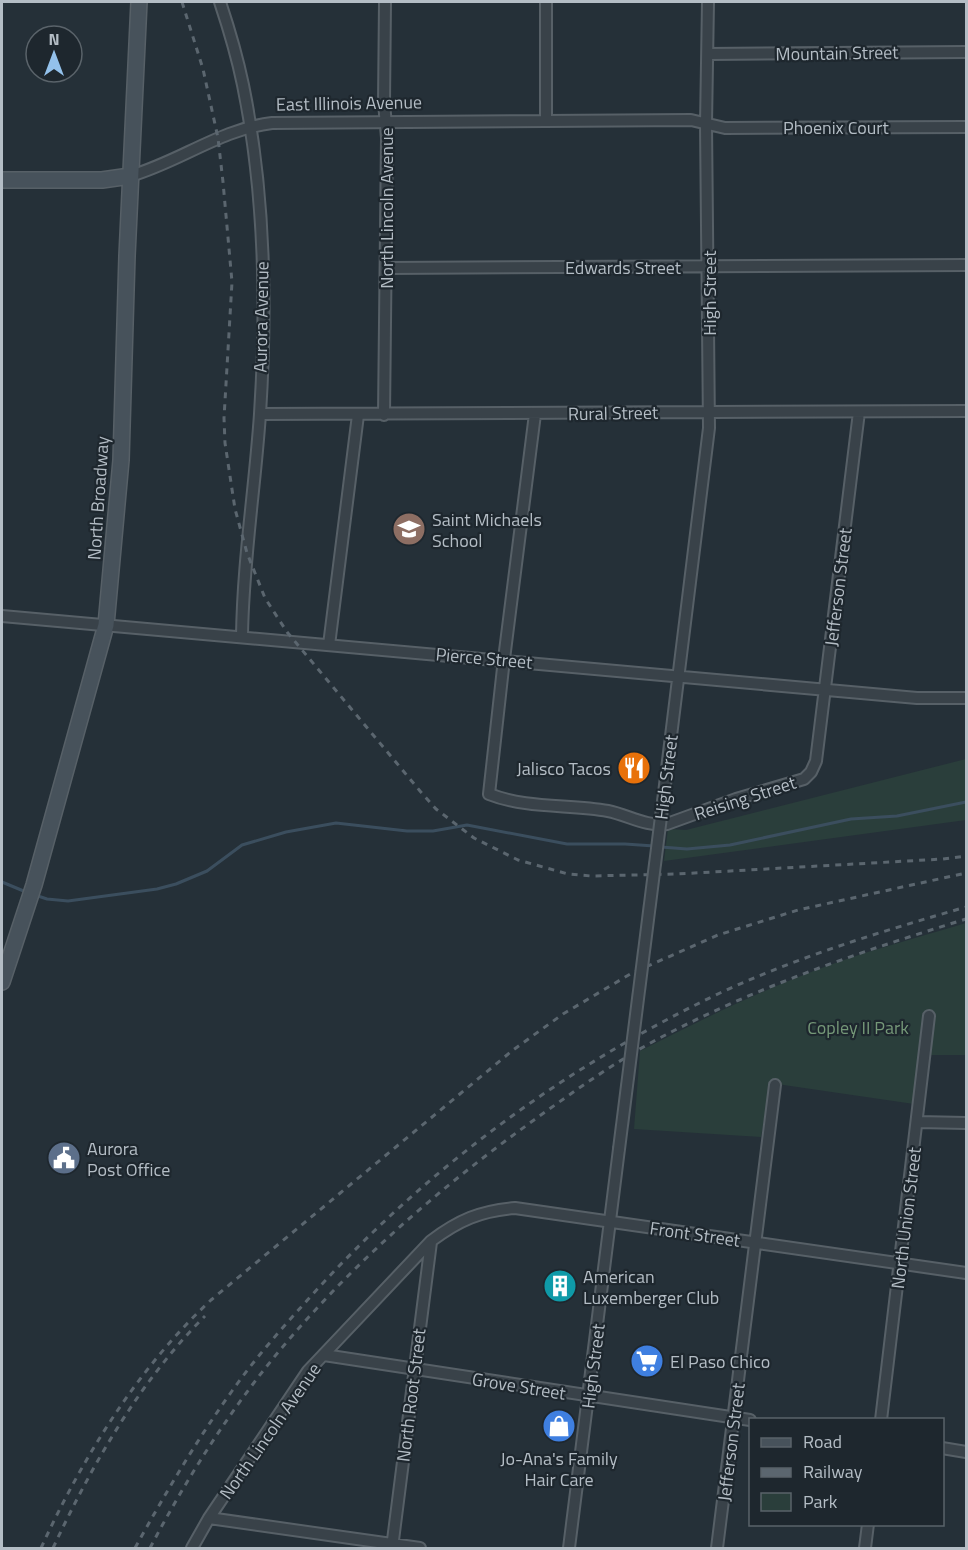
<svg xmlns="http://www.w3.org/2000/svg" width="968" height="1550" font-family="'Titillium Web',sans-serif">
<rect width="100%" height="100%" fill="#253038"/>
<path fill="#2a3e3b" d="M966,759v61l-302,41 4,-32 18,1z
M966,923v132h-46l-6,49 -144,-21 -9,54 -127,-8 6,-78c55,-28 109,-55 166,-77 52,-21 107,-35 160,-51z"/>
<g fill="none" stroke-linecap="round" stroke-linejoin="round">
<path stroke="#3b4e5e" stroke-width="3" d="M661,847l26,2 43,-4 121,-26 46,-3 69,-14
M2,882l24,10
M35,895l12,4 21,2 89,-12 19,-5 31,-13 35,-26 44,-13 50,-9 71,8h26l34,-6 100,19h58l29,2"/>
<g stroke="#576067" stroke-width="14">
<path id="minor" d="M220,2c9,27 17,54 23,83 22,107 24,220 17,329 -5,74 -17,147 -18,222
M708,54l258,-2
M546,120v-118
M130,176c49,-14 91,-47 142,-53l419,-3 34,8 241,-1
M387,268l579,-3
M260,414l706,-3
M535,414l-31,245 -15,135c38,15 80,10 119,17 20,4 38,16 59,13l69,-25 68,-20 7,-7 5,-11 43,-349
M384,415l3,-277 -3,-36 1,-100
M2,616c305,26 610,52 915,82h49
M329,645l29,-230
M663,801l46,-373 -3,-304 2,-122
M918,1122l48,1
M324,1355l426,65
M881,1420l48,-404
M942,1448l24,4
M209,1518l211,30
M192,1548l17,-30 99,-147 123,-130c28,-21 49,-30 84,-33l451,65
M392,1548l39,-306
M569,1548l50,-399
M717,1548l58,-463
M865,1548l3,-24"/>
</g>
<g stroke="#576067" stroke-width="18">
<path id="secondary" d="M2,180h100l28,-4
M2,982l32,-97 72,-260 15,-165 6,-204 12,-254"/>
</g>
<use href="#minor" stroke="#394249" stroke-width="10"/>
<use href="#secondary" stroke="#47525b" stroke-width="15"/>
<path stroke="#5b666f" stroke-width="3" stroke-dasharray="6 6" stroke-linecap="butt" d="M182,2l21,67 15,69 5,44 9,100 -8,136 1,25 10,66 12,44 18,45 22,34 133,159 16,18 38,29 44,22 50,14 23,2 86,-2 266,-15 23,-3
M41,1548c42,-91 96,-179 170,-248l302,-250 50,-36 69,-41 86,-38 80,-25 168,-37
M53,1548c39,-83 86,-166 152,-232
M135,1548c30,-54 61,-107 97,-157 24,-34 52,-65 80,-96 115,-127 254,-229 408,-302 80,-37 163,-62 246,-86
M150,1548c39,-74 86,-148 142,-212 71,-82 154,-153 242,-216 39,-28 78,-56 120,-79 99,-53 205,-89 312,-122"/>
<g stroke="#576067" stroke-width="14" stroke-linecap="butt">
<path id="minor-bridge" d="M619,1149l44,-348"/>
</g>
<use href="#minor-bridge" stroke="#394249" stroke-width="10"/>
</g>
<defs>
<g id="school-disc" transform="scale(1.725)"><circle r="9.5" fill="#8d6e63" stroke="#1e272e"/><path d="M0-5L7-2L0 1L-7-2ZM-4 1L0 2.5L4 1V4Q0 6-4 4Z" fill="#fff"/></g>
<g id="restaurant-disc" transform="scale(1.725)"><circle r="9.5" fill="#e8710a" stroke="#1e272e"/><path d="M-5-6h1v4h1v-4h1v4h1v-4h1v5L-1.5 .5V6h-2V.5L-5-1ZM5-6V6H3V1.5H1.5Q1.5-4 5-6Z" fill="#fff"/></g>
<g id="civic-disc" transform="scale(1.725)"><circle r="9.5" fill="#5c6f8a" stroke="#1e272e"/><path d="M-.6-6.5H3V-4.5H.6V-3L4-1V1h2V6H-6V1h2V-1L-.6-3ZM-1.2 2.5V6h2.4V2.5Z" fill="#fff"/></g>
<g id="building-disc" transform="scale(1.725)"><circle r="9.5" fill="#0f9aa8" stroke="#1e272e"/><path d="M-4-6H4V6H1V3H-1V6H-4ZM-2.5-4.3h1.7v1.8h-1.7ZM.8-4.3h1.7v1.8H.8ZM-2.5-1h1.7V.8h-1.7ZM.8-1h1.7V.8H.8Z" fill="#fff"/></g>
<g id="supermarket-disc" transform="scale(1.725)"><circle r="9.5" fill="#3f7fe0" stroke="#1e272e"/><path d="M-6-5.5h2.5l.6 2H6L4.5 2H-2.5L-4.4-4H-6ZM-1.5 3.2a1.3 1.3 0 1 0 .1 0ZM3 3.2a1.3 1.3 0 1 0 .1 0Z" fill="#fff"/></g>
<g id="shop-disc" transform="scale(1.725)"><circle r="9.5" fill="#3f7fe0" stroke="#1e272e"/><path d="M-5-2.5h2.3a2.7 3.5 0 0 1 5.4 0H5L5.5 6h-11ZM-1.5-2.5h3a1.5 2.3 0 0 0-3 0Z" fill="#fff"/></g>
</defs>
<g fill-rule="evenodd">
<use href="#school-disc" x="409" y="529"/>
<use href="#restaurant-disc" x="634" y="768"/>
<use href="#civic-disc" x="64" y="1158"/>
<use href="#building-disc" x="560" y="1286"/>
<use href="#supermarket-disc" x="647" y="1361"/>
<use href="#shop-disc" x="559" y="1426"/>
</g>
<g text-anchor="middle" dominant-baseline="central" stroke-width="4.5" stroke-linejoin="round" paint-order="stroke">
<g font-size="18" fill="#b4bdc5" stroke="#1e272e">
<text transform="translate(837 53) rotate(-1)">Mountain Street</text>
<text transform="translate(349 103) rotate(-1)">East Illinois Avenue</text>
<text x="836" y="127">Phoenix Court</text>
<text transform="translate(386 208) rotate(-90)">North Lincoln Avenue</text>
<text x="623" y="267">Edwards Street</text>
<text transform="translate(709 293) rotate(-90)">High Street</text>
<text transform="translate(261 317) rotate(-89)">Aurora Avenue</text>
<text transform="translate(613 413) rotate(-1)">Rural Street</text>
<text transform="translate(98 498) rotate(-86)">North Broadway</text>
<text transform="translate(838 587) rotate(-83)">Jefferson Street</text>
<text transform="translate(484 658) rotate(5)">Pierce Street</text>
<text transform="translate(666 777) rotate(-83)">High Street</text>
<text transform="translate(745 798) rotate(-18)">Reising Street</text>
<text transform="translate(906 1218) rotate(-83)">North Union Street</text>
<text transform="translate(695 1234) rotate(8)">Front Street</text>
<text transform="translate(593 1366) rotate(-83)">High Street</text>
<text transform="translate(519 1386) rotate(9)">Grove Street</text>
<text transform="translate(411 1395) rotate(-83)">North Root Street</text>
<text transform="translate(270 1431) rotate(-55)">North Lincoln Avenue</text>
<text transform="translate(731 1442) rotate(-83)">Jefferson Street</text>
</g>
<g font-size="18" fill="#b4bdc5" stroke="#1e272e" text-anchor="start">
<text x="432" y="519">Saint Michaels<tspan x="432" dy="21">School</tspan></text>
<text x="611" y="768" text-anchor="end">Jalisco Tacos</text>
<text x="87" y="1148">Aurora<tspan x="87" dy="21">Post Office</tspan></text>
<text x="583" y="1276">American<tspan x="583" dy="21">Luxemberger Club</tspan></text>
<text x="670" y="1361">El Paso Chico</text>
<text x="559" y="1458" text-anchor="middle">Jo-Ana's Family<tspan x="559" dy="21">Hair Care</tspan></text>
</g>
<g font-size="18" fill="#759878" stroke="#1e272e">
<text x="858" y="1027">Copley II Park</text>
</g>
</g>
<rect width="968" height="1550" fill="none" stroke="#b4bdc5" stroke-width="6"/>
<rect x="749" y="1418" width="195" height="108" fill="#1e272e" stroke="#5a636a" stroke-width="1.5"/>
<rect x="761" y="1438" width="30" height="9" fill="#47525b" stroke="#5a636a" stroke-width="1.5"/>
<text x="803" y="1448" font-size="18" fill="#b4bdc5">Road</text>
<rect x="761" y="1468" width="30" height="9" fill="#5b666f" stroke="#5a636a" stroke-width="1.5"/>
<text x="803" y="1478" font-size="18" fill="#b4bdc5">Railway</text>
<rect x="761" y="1493" width="30" height="18" fill="#2a3e3b" stroke="#5a636a" stroke-width="1.5"/>
<text x="803" y="1508" font-size="18" fill="#b4bdc5">Park</text>
<g transform="translate(54 54)"><circle r="28" fill="#1e272e" stroke="#5a636a" stroke-width="1.5"/>
<path d="M0-4.5L10 22L0 15L-10 22Z" fill="#93c1eb"/>
<text y="-9" font-size="16" font-weight="bold" text-anchor="middle" fill="#b4bdc5">N</text>
</g>
</svg>
